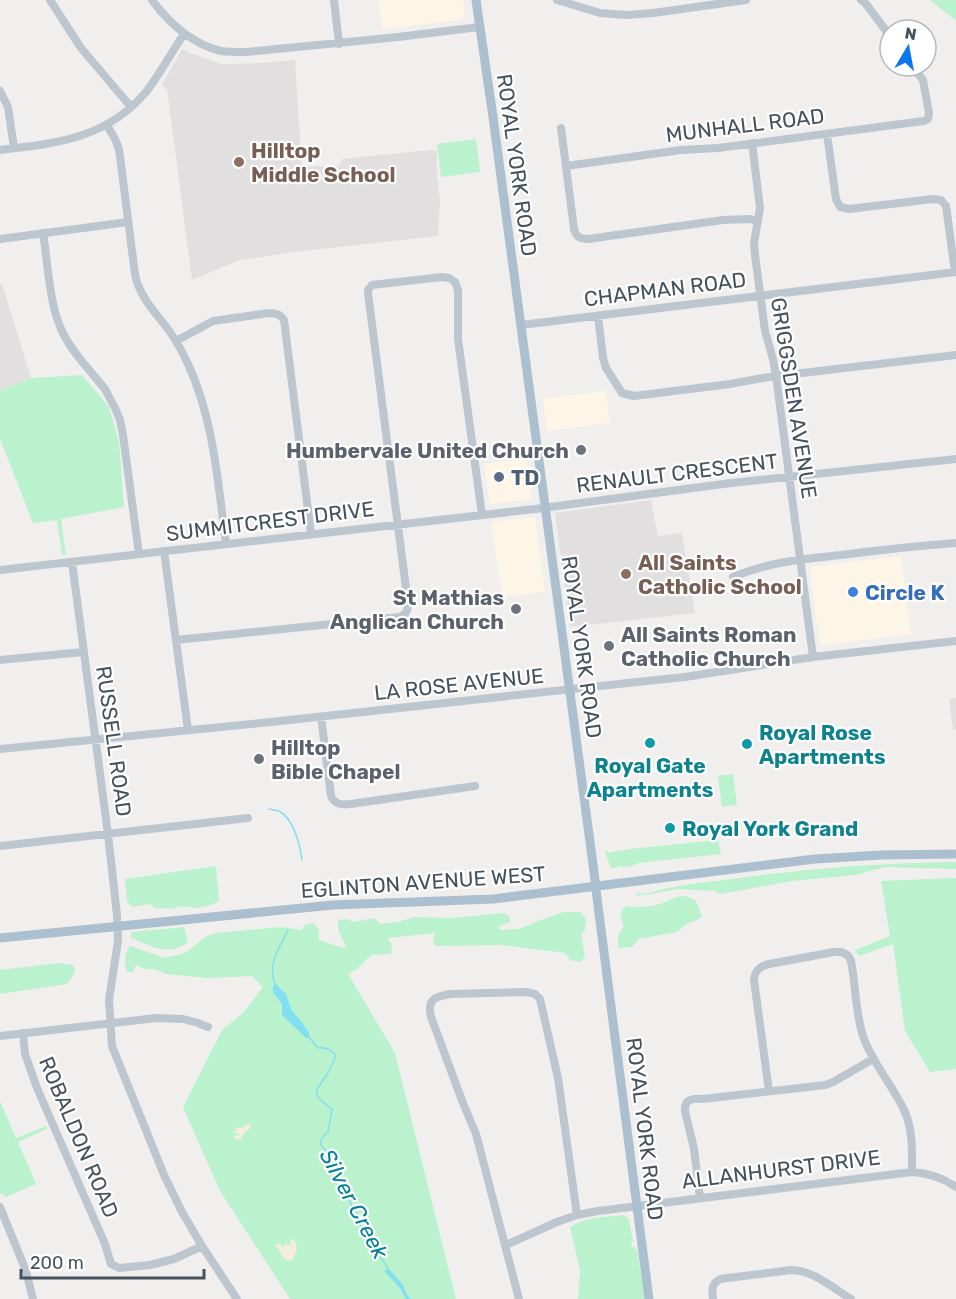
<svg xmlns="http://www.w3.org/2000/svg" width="956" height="1299" font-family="Rubik,sans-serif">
<rect width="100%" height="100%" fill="#f1eeee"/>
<path fill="#fdf6e6" d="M379,0h84l2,13 -2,4 -4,3 -77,9z
M606,391l4,32 -63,8 -4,-32z
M527,458l4,41 -41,5 -6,-40z
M535,517l10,75 -43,5 -11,-75z
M901,556l10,78 -91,11 -11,-78z"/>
<path fill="#e2dfe0" d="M182,49l6,3 33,12 40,-1 34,-3 7,107 38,-2 2,-6 88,-9 7,1v27l3,21 -2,37 -136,15 -62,9 -48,20 -25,-191 -5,-4z
M2,284l29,94 -31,13v-106z
M651,500l7,36 24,-3 13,80 -125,14 -15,-114z
M956,698v31l-3,1 -4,-31z"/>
<path fill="#b9f2cd" d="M930,0h26v21z
M476,139l4,33 -39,5 -4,-33z
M82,375l27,32 10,35 5,65 -63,12 5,36h-4l-5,-35 -24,3 -33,-84v-48l31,-13z
M733,774l4,31 -15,2 -4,-31z
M718,840l3,14 -83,9 -8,4v-2l-4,2 -1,-1v1l-7,-1v2h-7l-6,-16 2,-2 1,3 22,-4z
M956,862v7l-71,-2 -30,8 -63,6 -72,13 -5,-3 -36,-2 -42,7 -1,-3 8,1c31,-9 64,-12 96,-16 72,-10 143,-15 216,-16z
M216,866l3,35 -8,4 -15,3 -16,-2 -8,3 -17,-1 -5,-4 -17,3 -6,-5 -2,-23z
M956,878v191l-26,3 -25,-41 -12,-87 -34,12 -4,-6 35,-14 -9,-55z
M683,896c15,2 14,7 19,20l-3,3 -13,5 -9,8 -38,7 -7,8 -13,1c-2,-10 -1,-14 5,-22 -4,-8 -6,-15 3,-20 10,2 23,1 33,-2 9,-3 14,-7 23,-8z
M564,912h16l6,7 -1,11 -4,4 4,23 -5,5 -10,-2 -5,-7 -63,-8 -67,1 -2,-6 2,-7 -47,5 4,7 -1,9 -20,1 -14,14 -9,5 47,79 61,246h-166l-70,-108 -37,-84 39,-77 21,-17 20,-26 -11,-11 -45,2 -40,-4 -13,-5h-9l-9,-4 -3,7h-6c-3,-9 -3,-18 3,-26l35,12 20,-5 22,-17 9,-3 66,-6 19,3 5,-6 8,-1 5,7v10l23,8 4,-1c-3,-9 -11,-17 -7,-27l8,-1 6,3 22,-4 5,6 18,-2 16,-5 37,1 53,-5 5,3 1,6 -11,4 1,4 19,-1 19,-8z
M184,927l4,15c-20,15 -36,4 -57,-4v-6z
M58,963l14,2 3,3 -1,6 -7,10 -67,10v-24z
M0,1101l16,37 30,-12 1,3 -29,13 18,42 -30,13 -6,-4z
M623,1215l6,4 4,22 -2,2 1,4h3l1,3 1,-1 8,50h-67l2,-28 -10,-44c15,-10 36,-10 53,-12z"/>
<path fill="#f4ecdd" d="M247,1124l3,1 1,3 -5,3 -6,9 -5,-1 -1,-3 5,-1 -1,-2h-4l3,-6 5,1z
M292,1239l3,2 2,7 -4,12 -5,1c-9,-5 -6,-10 -13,-16l4,-2 5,5v-4l7,1 -1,-3z"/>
<path fill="#82dff2" d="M276,984l10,10 6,17 9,10 8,12v4l-2,1 -2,-1 -23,-22v-11l-9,-12v-6z
M389,1269l14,16 4,10 4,4h-5l-6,-11 -16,-17z"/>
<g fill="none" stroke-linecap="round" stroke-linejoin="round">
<path stroke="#82dff2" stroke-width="1.5" d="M269,809c4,1 7,1 10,2 15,8 21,34 23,49
M275,985c-8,-23 4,-35 13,-55
M308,1036l10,12c7,-1 15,2 18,8l-8,17 -11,16v6l2,4 13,10 -4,23c-17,14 0,17 6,27 2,5 2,10 1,15l4,5 6,3c3,12 6,26 12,37 8,18 21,33 31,50"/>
<path stroke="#bbc6cf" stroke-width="8" d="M50,0l31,48 50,59
M152,0c17,23 40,44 69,51 8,1 17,1 25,1l152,-15 81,-10
M334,0l5,44
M557,0l43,13 27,2 26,-2 93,-13
M861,0l5,4 24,32
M0,91l8,16 6,41
M107,125l8,14 4,10 16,125c4,23 22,40 35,58 7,10 13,21 18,32 26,56 30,120 38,180
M561,128l13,101c2,8 6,10 14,10l135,-19 27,-1 7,2
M827,134l9,65 4,8 9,2 84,-10 8,1 5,6 9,66
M752,143l8,65 -6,35 1,12 10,76 8,28 3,17 37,281
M0,150c57,-7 106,-11 146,-58 14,-18 25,-39 38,-58
M566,166l115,-16 37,-2 206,-27 4,-2 1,-6 -6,-33 -11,-14
M43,233c5,30 6,73 20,100 10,21 28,38 42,56l10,19 5,12 3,15 16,119
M0,239l128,-17
M598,316l5,42 3,10 16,25 12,3 96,-12 38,-7 188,-22
M521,325l435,-53
M176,341l37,-20 56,-8c7,0 11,1 15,7l27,214
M164,551l24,179
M72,562l36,272 9,81 1,26 -9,59 3,46 52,129 18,37 20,34 35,53
M0,570l535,-61 196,-26 225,-24
M733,577c35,-15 71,-18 108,-22 38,-5 77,-9 115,-12
M176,640l223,-23c7,-2 9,-6 9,-13l-40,-311v-3l4,-5 70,-8 7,1 6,4 3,8v49l24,176
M0,660l83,-8
M321,717l10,79c4,9 11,9 20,8l124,-18
M0,749l271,-27 366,-40 48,-5 128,-20 143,-16
M0,846l248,-28
M23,1033l2,21 12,34 68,156 6,20 8,4 31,-3 24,-6 28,-13
M0,1036l156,-18 27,1 15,4 10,4
M769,1091l-15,-111c1,-10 6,-14 15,-16l65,-12c8,-1 14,1 17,9 5,25 4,53 13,78 10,26 29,47 41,73 8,18 7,40 7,60
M700,1198l-6,-49 -9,-38c-1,-12 8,-13 18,-12l122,-14 8,-3 40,-23
M0,1207l26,64 7,28
M506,1245l51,-23 20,-7 21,-4 314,-39c17,1 30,5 44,15
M519,1299l-43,-165 -13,-31 -32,-86c-4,-18 3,-20 19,-23l76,-2 9,2 5,5 18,79 19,137
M713,1299c-1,-9 -2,-15 7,-20l71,-9c22,0 42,18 60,29"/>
<path stroke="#acbfcf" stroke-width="9" d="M476,0l17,117 101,755 4,34 51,393
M0,938l333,-33 160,-6 322,-40 66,-4 75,-1"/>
</g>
<g fill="#8d6e63" stroke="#fff" stroke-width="2">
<circle cx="239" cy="162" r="6"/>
<circle cx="626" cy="574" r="6"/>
</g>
<g fill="#6b7280" stroke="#fff" stroke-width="2">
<circle cx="581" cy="450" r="6"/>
<circle cx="516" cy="609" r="6"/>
<circle cx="609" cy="646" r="6"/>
<circle cx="259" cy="759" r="6"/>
</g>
<circle fill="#5c6f8a" stroke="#fff" stroke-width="2" cx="499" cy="477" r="6"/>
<circle fill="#3f7fe0" stroke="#fff" stroke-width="2" cx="853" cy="592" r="6"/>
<g fill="#0f9aa8" stroke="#fff" stroke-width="2">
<circle cx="650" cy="743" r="6"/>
<circle cx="747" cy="744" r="6"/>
<circle cx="670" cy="828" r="6"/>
</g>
<g text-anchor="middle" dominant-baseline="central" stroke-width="4.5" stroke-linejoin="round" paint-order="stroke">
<g font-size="21" fill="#45525d" stroke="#fff">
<text transform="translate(745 125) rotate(-7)">MUNHALL ROAD</text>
<text transform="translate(517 165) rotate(82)">ROYAL YORK ROAD</text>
<text transform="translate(665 289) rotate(-7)">CHAPMAN ROAD</text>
<text transform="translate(794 398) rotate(81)">GRIGGSDEN AVENUE</text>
<text transform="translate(677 473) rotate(-7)">RENAULT CRESCENT</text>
<text transform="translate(270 521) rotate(-7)">SUMMITCREST DRIVE</text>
<text transform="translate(582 647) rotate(82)">ROYAL YORK ROAD</text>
<text transform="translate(459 684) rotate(-6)">LA ROSE AVENUE</text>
<text transform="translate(114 741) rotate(82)">RUSSELL ROAD</text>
<text transform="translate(423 882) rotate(-4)">EGLINTON AVENUE WEST</text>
<text transform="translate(645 1129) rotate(83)">ROYAL YORK ROAD</text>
<text transform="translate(79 1137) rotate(67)">ROBALDON ROAD</text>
<text transform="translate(781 1169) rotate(-7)">ALLANHURST DRIVE</text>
</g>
<g font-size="21" font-weight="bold" fill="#785e54" stroke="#fff" text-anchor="start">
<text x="251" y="150">Hilltop<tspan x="251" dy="24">Middle School</tspan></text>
<text x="638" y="562">All Saints<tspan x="638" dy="24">Catholic School</tspan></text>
</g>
<g font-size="21" font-weight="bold" fill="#5b616d" stroke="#fff" text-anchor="end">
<text x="569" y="450">Humbervale United Church</text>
<text x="504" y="597">St Mathias<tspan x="504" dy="24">Anglican Church</tspan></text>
<text x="621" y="634" text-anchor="start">All Saints Roman<tspan x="621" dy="24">Catholic Church</tspan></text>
<text x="271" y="747" text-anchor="start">Hilltop<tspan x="271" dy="24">Bible Chapel</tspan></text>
</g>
<g font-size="21" font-weight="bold" fill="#4e5e75" stroke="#fff" text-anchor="start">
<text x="511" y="477">TD</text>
</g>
<g font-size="21" font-weight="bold" fill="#366cbe" stroke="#fff" text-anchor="start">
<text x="865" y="592">Circle K</text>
</g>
<g font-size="21" font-weight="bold" fill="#0d838f" stroke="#fff" text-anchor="start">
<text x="759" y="732">Royal Rose<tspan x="759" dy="24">Apartments</tspan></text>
<text x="650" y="765" text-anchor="middle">Royal Gate<tspan x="650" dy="24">Apartments</tspan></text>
<text x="682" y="828">Royal York Grand</text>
</g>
<g font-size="22" font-style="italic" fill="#03809c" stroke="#fff">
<text transform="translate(354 1204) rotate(62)">Silver Creek</text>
</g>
</g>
<g transform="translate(908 48) rotate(10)"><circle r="28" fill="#ffffff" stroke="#b5babe" stroke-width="1.5"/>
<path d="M0-4.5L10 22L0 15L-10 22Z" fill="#0b76ee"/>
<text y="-9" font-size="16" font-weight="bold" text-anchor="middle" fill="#45525d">N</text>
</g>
<path d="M21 1269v9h183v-9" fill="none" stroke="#45525d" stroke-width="3"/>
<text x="30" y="1269" font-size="18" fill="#45525d" stroke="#ffffff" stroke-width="4.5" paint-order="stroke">200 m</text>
</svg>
